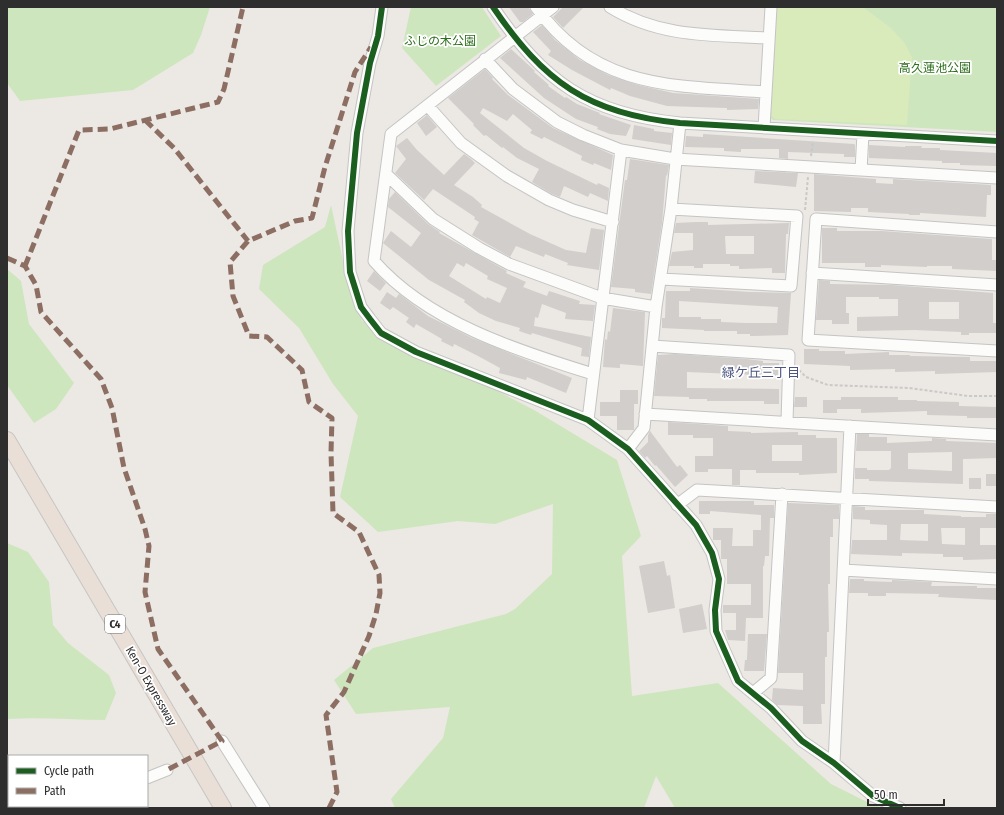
<svg xmlns="http://www.w3.org/2000/svg" width="1004" height="815" font-family="'Fira Sans Condensed','Noto Sans JP',sans-serif">
<rect width="100%" height="100%" fill="#ece8e4"/>
<path fill="#cee6be" d="M7,7h203l-9,28 -8,18 -60,37 -113,11 -13,-18z
M411,7h71l19,29 -65,50 -34,-38z
M775,7h222v125l-224,-12 -4,-3z
M331,205l14,65 17,51 172,89 83,50 24,76 -19,20 10,140 86,-13 113,101 36,18 16,6h-208l-19,-32 -12,32h-249l-4,-9 52,-61 7,-31 -94,7 -22,-34 39,-32 133,-34 9,-5 37,-35 1,-70 -58,20 -37,-3 -80,11 -38,-35 18,-81 -25,-32 -34,-56 -40,-39 4,-24 62,-38z
M7,269l14,12 8,43 45,59 -18,26 -22,14 -27,-38z
M7,543l21,9 21,30 4,43 15,18 41,32 7,18 -11,27c-33,0 -65,-3 -98,-1z"/>
<path fill="#d9eabb" d="M777,7h86l28,21 13,14 8,15 -5,68 -132,-6 -4,-3z"/>
<path fill="#d1cecb" fill-rule="evenodd" d="M509,7h19l5,7 -10,8h-3z
M563,7h21l-21,21 -10,-11z
M542,25l13,15 25,20 28,15 30,10 35,8 86,6 -1,10 -31,1v-2l-60,-2 -37,-10 -19,-8 -1,2 -38,-20 -24,-15 3,-4 -18,-19z
M511,49l24,22 -1,1 15,13 -1,1 17,12 1,-1 11,7 23,9 -1,1 32,11 -5,11 -16,-2 -13,-5 1,-2 -22,-8 -32,-21 -44,-40z
M485,69l8,9 -1,1 16,16 45,33 60,27 -2,15 -17,-7 -1,2 -12,-5 1,-4 -38,-19 -2,2 -12,-6 2,-3 -19,-16 -6,7 -24,-13 -3,5 44,35 23,13 50,24 1,-2 11,5 -1,13 -18,-8 -2,4 -24,-11 -4,11 -8,-3 -20,-12 7,-13 -22,-11 -14,-11 -1,1 -16,-13 -2,1 -11,-11 1,-1 -26,-26z
M427,115l10,12 -11,9 -9,-13z
M634,125l20,4v2l18,2 -1,12 -39,-6z
M703,134l151,10 1,1v12h-11v-3l-56,-2v7l-9,-1v-9h-38v3l-17,-1v-3l-39,-1 1,-11 17,1z
M407,138l10,12 27,25 20,-21 7,5 4,4 -21,22 19,12 9,8 -1,2 49,27 36,16 20,3 5,-25 13,2 -5,40 -32,-5 1,-2 -23,-9 -1,3 -28,-11 -6,11 -38,-22 7,-13 -5,-3 1,-2 -42,-28 -9,11 -29,-27 11,-14 -10,-13z
M869,145l36,2v-1h17l-1,2h19v2l57,3 -1,13 -36,-1v-2h-18v-2l-73,-3z
M630,159l39,6 -2,11 -1,-1 -4,48 -11,71 -16,-2v-3l-24,-2 14,-107h2z
M755,171l43,2 -2,14 -42,-4z
M814,174l62,5v4l17,1v-5l98,6v10h-4l-1,22 -66,-4v2h-11v-1l-41,-2v-4h-17v4l-37,-1z
M395,192l33,32 12,8 -1,1 68,38 -1,2 20,9 -3,5 24,9 2,-5 31,10 -1,3 16,1 -2,16 -28,-2 1,-6 -24,-9 -4,14 -3,-1 -1,9 57,11 -2,20 -8,-1 1,-8 -50,-15 -1,2 -12,-4 1,-3 -24,-7 -17,-8 -15,-11 1,-2 -36,-20 -46,-37 8,-12 20,16 10,-14 -33,-26 1,-8zM457,263l7,4 2,-4 22,13 -1,3 20,9 -7,15 -13,-6 -1,2 -37,-23z
M696,222h12v3l81,-2 -1,11h-2l-1,39h-13v-5l-33,1v-3h-9v-2h-27v4h-9v-2h-25l3,-14 21,-2v-17h-19l2,-10zM725,236h29v18h-28z
M822,228h15v3h45l110,8v21h5v11l-45,-2v-3h-25v1l-46,-2v2h-16v-4h-43z
M374,271l12,12 -6,8 -13,-10z
M819,280l11,1v3l62,1 101,8v30h4v10h-28v2h-8v-3l-46,-2 -58,1v-14l41,-1v-17h-19v-2h-33v16h3v11h-17v-4h-16zM929,302h30v17h-30z
M690,288l59,4 42,1 -3,42 -38,1v-2h-13v-3h-33v-1l-42,-2v-10h3l1,-27h24zM679,301l99,6 -1,16h-32l-24,-1v-3h-20v-2h-22z
M387,292l9,6 3,-4 29,22 44,22 100,40 -6,15 -39,-16 -1,3 -27,-7 1,-5 -22,-12 -24,-12 -1,3 -12,-6 1,-2 -26,-15 -2,4 -8,-6 3,-4 -16,-11 -3,3 -10,-7z
M613,308l32,4 -2,54 -23,-2v4l-17,-1 2,-28 2,1 1,-9 2,1z
M804,349h15v2h26v3l44,-2v3h21v1l60,1v4h27v11l-62,2v-3l-40,1v-3l-45,1v-4l-46,-2z
M675,354l71,5 17,2v2h16v13l-92,-4v16l92,1v15h-15v-3h-57v-2h-18v-2l-35,-1 4,-41z
M620,390h18v14h-4v26h-17v-14h-17v-14h20z
M795,397h12v10h-13z
M841,397h57v3h19v1l42,1v4l38,1v11h-30v-2l-40,-1v-4l-66,2v-4h-24v4h-14v-13h18z
M668,422l60,4v5l23,1v1l47,-1v3h18v3h21v35l-38,2v-2h-43v-3h-16v15h-8v-16h-24v3h-13v-16h18v-18h-20v-3h-25zM772,445h30v16h-30z
M650,431l27,36 3,-2 8,10 -13,12 -19,-22 -1,1 -8,-10 -2,2 -6,-7 9,-9v-7z
M857,434h12v3h18v6l45,-2v-3l14,1v2l51,2v15l-34,1v25l-94,-3v-2h-14v-11h12v2h22l2,-2v-17h-35zM952,452v19l-44,-2v-16z
M986,474h11v12h-11z
M969,478h12v11h-12z
M699,501h55v4h20v13h-4l-1,38h-4l-1,10h-1v52h-17l-1,23 -17,-1 -3,-10h11v-17h-13v-8h28v-21h-24v-25h-6v-19h-8v-12h20l-1,18h21v-16h8v-15l-51,-4v3h-11z
M788,503l51,2v14h-6v18h-3v47h-2l1,48h-2v25h-2v47h-4l1,20h-19v-18l-26,-1 -5,-5 1,-12 30,2v-17h-25z
M853,506l12,1v3h59v4l37,2v1h25v-3h11v14h-17v17h17v14l-34,1v-3h-20v-3l-41,-1v3l-51,-2 1,-14h35v-15l-17,-1v-4l-17,-1zM901,524h27v17l-28,-1zM941,528h24v17l-23,-1z
M664,561l3,15 3,-1 5,33 -27,5 -9,-47z
M850,579h14v2l28,1v-2l40,2 -1,4h46v2h20v12l-59,-3 1,-3 -53,-1v3h-18v-3h-19z
M702,604l5,25 -24,4 -4,-24z
M748,634h19l-3,37h-20l1,-11h2z"/>
<g fill="none" stroke-linecap="round" stroke-linejoin="round">
<g stroke="#c5c4c5" stroke-width="13">
<path id="minor" d="M382,7l-4,29 -8,27 -13,70 -9,98 2,41 11,35 9,12 11,14 35,19 172,68 40,29 68,76 16,28 7,26 -4,31 1,21 22,50 33,27 31,33 32,22 39,33 27,12
M493,7c51,75 95,107 187,116l317,18
M536,7c59,83 139,79 230,85
M553,7l-162,127 -17,127c53,61 144,90 219,113
M610,7c50,31 103,28 159,31
M485,59l28,30 44,33 26,13 38,15 54,9 322,19
M428,106l33,37 46,33 42,24 24,10 40,12
M764,128l7,-121
M861,170l2,-36
M386,174l47,45 46,29 30,16 93,34 54,9
M997,232l-181,-13 -8,121 189,11
M812,273l185,12
M661,279l130,7 6,-70 -126,-7
M652,346l137,9 -2,67
M645,414l352,21
M588,420l33,-270
M628,449l16,-21 12,-121 15,-98 9,-86
M677,505l20,-15 300,17
M843,570l154,9
M753,693l18,-15 11,-184
M222,741l42,67
M834,763l16,-337
M147,778l20,-8
M123,808l2,-2"/>
</g>
<g stroke="#c6c5c4" stroke-width="18">
<path id="highway" d="M7,440l216,368"/>
</g>
<path stroke="#c9c9c8" stroke-width="2" stroke-dasharray="3 2" stroke-linecap="butt" d="M811,156l2,-15
M805,210l3,-33
M799,370l7,7 22,8 81,3 59,8h29"/>
<use href="#minor" stroke="#fcfcfb" stroke-width="11"/>
<use href="#highway" stroke="#eadfd6" stroke-width="16"/>
<path stroke="#8d6e63" stroke-width="5" stroke-dasharray="10 5" stroke-linecap="butt" d="M145,120l29,28 74,93
M7,258l18,8 11,19 5,27 60,67 11,29 12,60 21,61 4,17 -4,46 13,57 64,92 -55,29
M25,266l54,-136 31,-1 108,-27 6,-13 19,-82
M329,808l8,-16 -11,-77 18,-23 25,-56 7,-22 4,-21 -1,-18 -20,-43 -26,-19 -2,-60 1,-35 -23,-16 -7,-32 -35,-33 -18,-1 -16,-40 -3,-34 18,-21 47,-20 17,-3 13,-51 30,-95 16,-25"/>
<g stroke="#fff" stroke-width="8">
<path id="cycleway" d="M382,7l-4,29 -8,27 -13,70 -9,98 2,41 11,35 9,12 11,14 35,19 172,68 40,29 68,76 16,28 7,26 -4,31 1,21 22,50 33,27 31,33 32,22 39,33 27,12
M493,7c51,75 95,107 187,116l317,18"/>
</g>
<use href="#cycleway" stroke="#1b5e20" stroke-width="6"/>
</g>
<g text-anchor="middle" dominant-baseline="central" stroke-width="3.5" stroke-linejoin="round" paint-order="stroke">
<rect fill="#fff" stroke="#6d6d6d" stroke-width="1" x="105" y="615" width="20" height="18" rx="3"/>
<g font-size="11" font-weight="bold" fill="#2e2e2e">
<text x="115" y="624">C4</text>
</g>
<g font-size="12" fill="#2c6e1b" stroke="#fff">
<text x="440" y="41">ふじの木公園</text>
<text x="935" y="68">高久蓮池公園</text>
</g>
<g font-size="12" fill="#2e2e2e" stroke="#fff">
<text transform="translate(151 686) rotate(60)">Ken-O Expressway</text>
</g>
<g font-size="13" fill="#4d5680" stroke="#fff">
<text x="761" y="372">緑ケ丘三丁目</text>
</g>
</g>
<rect width="1004" height="815" fill="none" stroke="#2e2e2e" stroke-width="16"/>
<rect x="8" y="755" width="140" height="52" fill="#ffffff" stroke="#ababab"/>
<rect x="16" y="768" width="20" height="6" fill="#1b5e20" stroke="#ababab"/>
<text x="44" y="775" font-size="12" fill="#2e2e2e">Cycle path</text>
<rect x="16" y="788" width="20" height="6" fill="#8d6e63" stroke="#ababab"/>
<text x="44" y="795" font-size="12" fill="#2e2e2e">Path</text>
<path d="M868 799v6h76v-6" fill="none" stroke="#2e2e2e" stroke-width="2"/>
<text x="874" y="799" font-size="12" fill="#2e2e2e" stroke="#ffffff" stroke-width="3" paint-order="stroke">50 m</text>
</svg>
